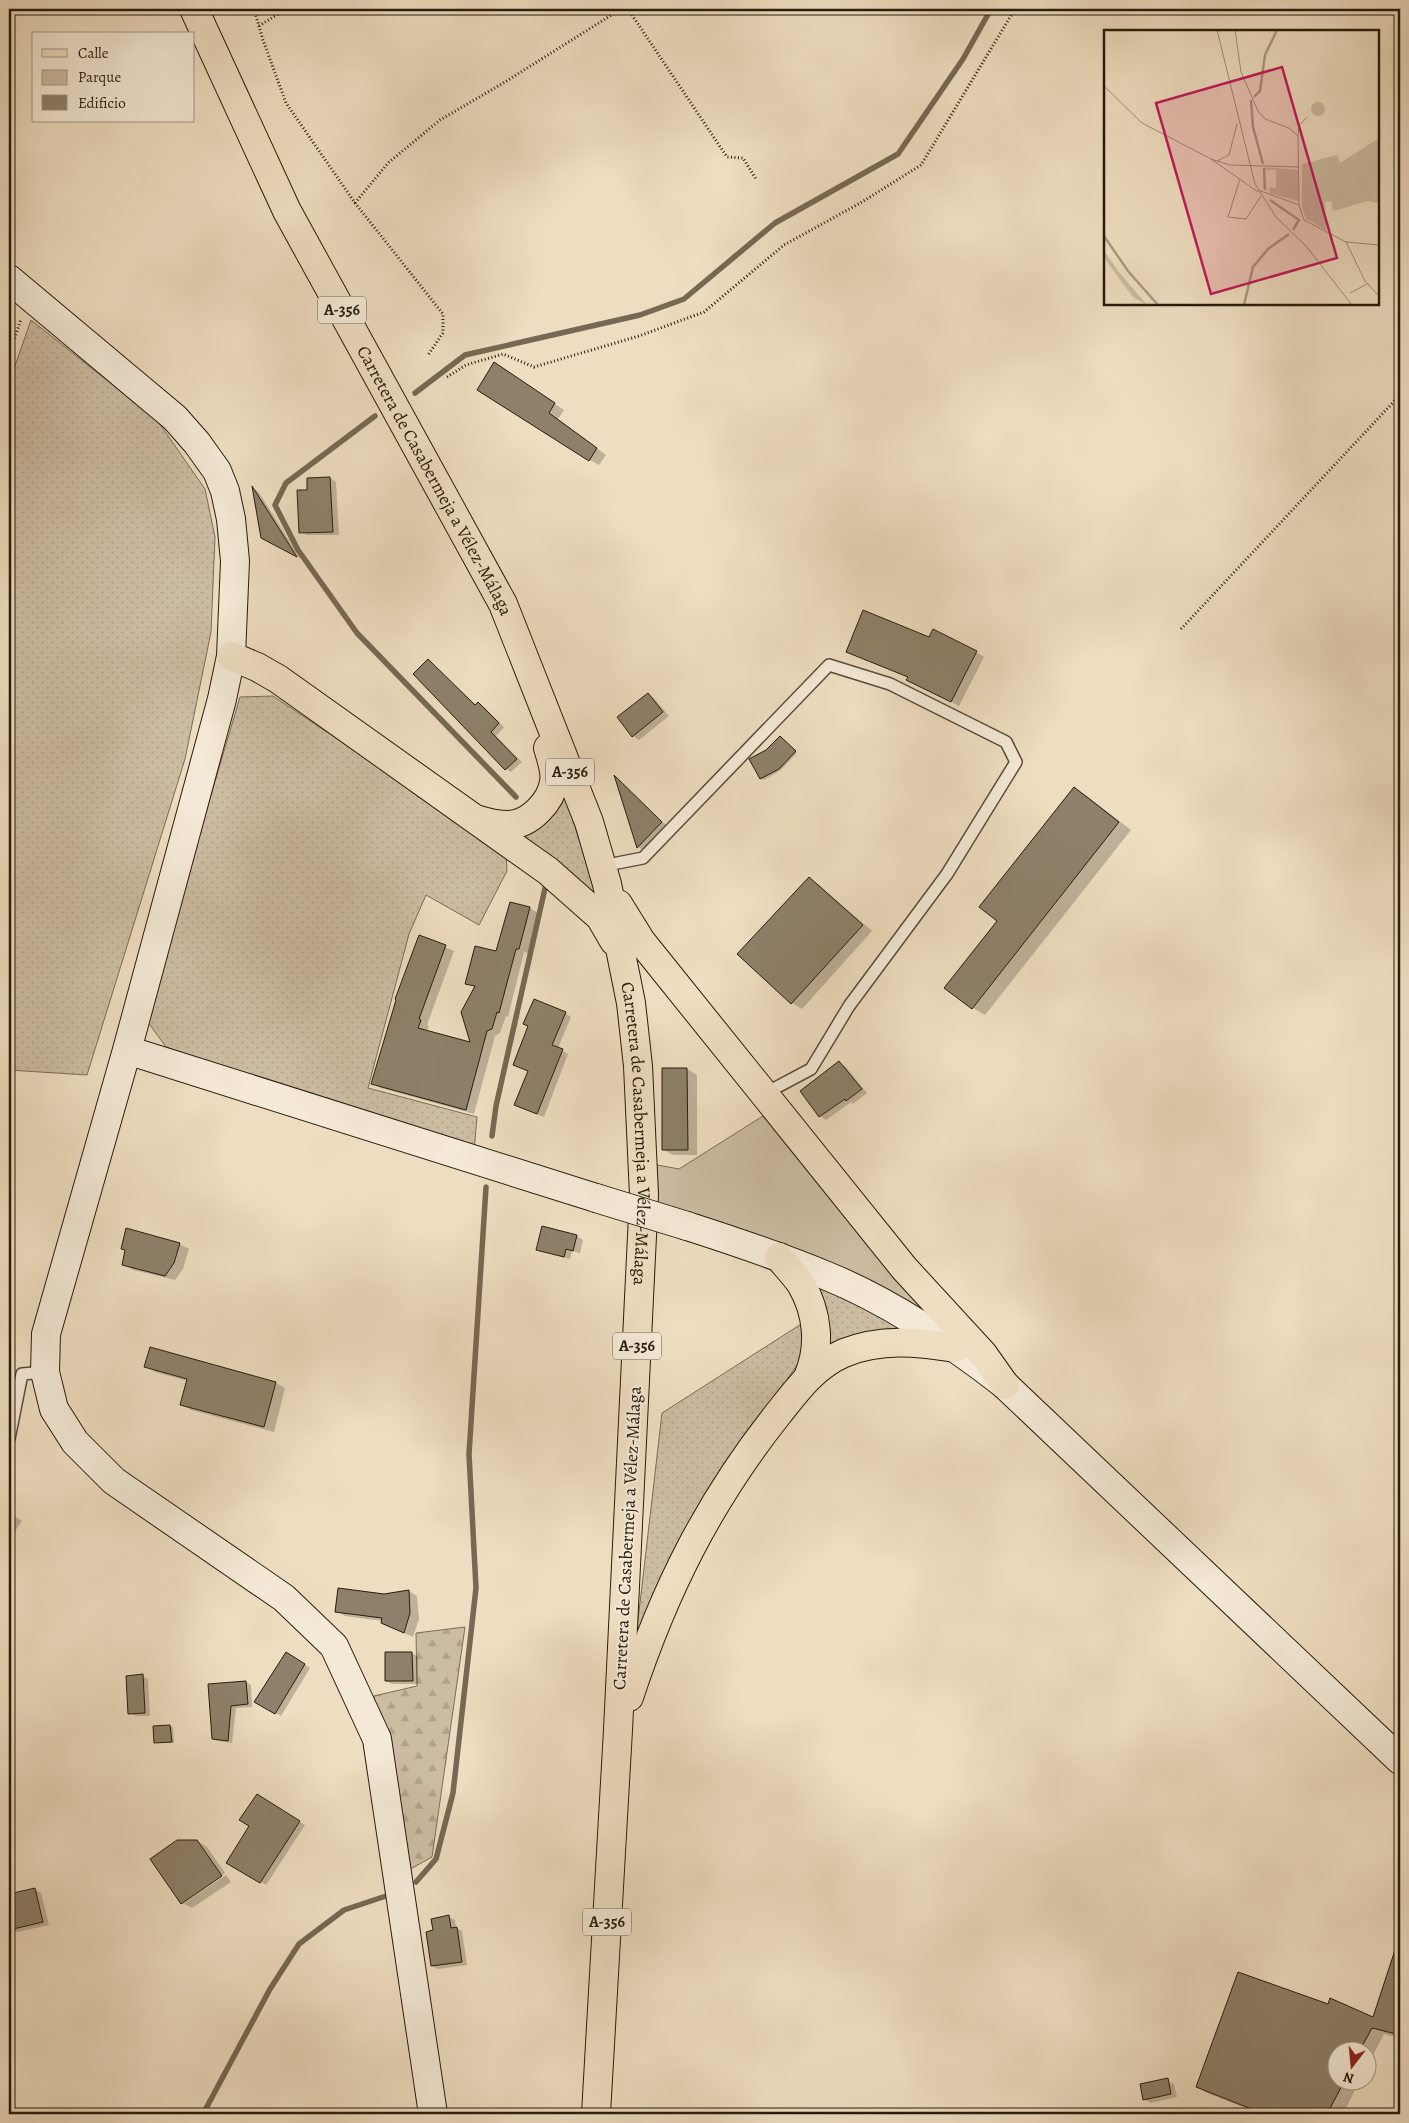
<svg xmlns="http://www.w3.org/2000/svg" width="1409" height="2123" font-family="Alegreya,serif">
<defs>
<pattern id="grass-dots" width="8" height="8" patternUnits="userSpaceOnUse" patternTransform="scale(1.25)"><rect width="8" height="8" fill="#ccbca2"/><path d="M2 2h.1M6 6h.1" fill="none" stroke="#afa18a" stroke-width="1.8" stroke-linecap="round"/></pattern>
<pattern id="forest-firs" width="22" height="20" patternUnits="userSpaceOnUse" patternTransform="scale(1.25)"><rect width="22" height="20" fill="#ccbca2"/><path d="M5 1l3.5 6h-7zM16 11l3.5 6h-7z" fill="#afa18a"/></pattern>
</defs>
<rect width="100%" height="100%" fill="#eeddc0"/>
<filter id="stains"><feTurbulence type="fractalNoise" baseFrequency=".004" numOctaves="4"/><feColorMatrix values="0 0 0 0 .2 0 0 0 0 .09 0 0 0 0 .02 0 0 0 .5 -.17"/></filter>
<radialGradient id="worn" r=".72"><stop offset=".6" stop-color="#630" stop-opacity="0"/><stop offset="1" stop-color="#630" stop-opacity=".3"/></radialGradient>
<path fill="url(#grass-dots)" stroke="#7a6c58" d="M31,320l126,100 48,69 10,48 -4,95 -26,127 -98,316 -78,-5v-687z
M273,696l233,156 1,19 -28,54 -53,-30 -17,39 -41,154 109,29 -3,35 -308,-105 -21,-29 95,-321z
M564,792l36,114 -89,-69z
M806,1277l110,56 -97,24z
M806,1321l-4,36 -21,32 -147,266 28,-242z"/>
<path fill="url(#forest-firs)" stroke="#7a6c58" d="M465,1627l-33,230 -27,15 -31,-176 43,-10 -1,-53z"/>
<path fill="#ccbca2" stroke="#7a6c58" d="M763,1116l99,114 92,103 -302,-127v-42l27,5z"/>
<path fill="#0003" d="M504,370l60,40 -6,9 48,36 -7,10 -9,-5z
M330,478l6,4 3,53h-32l-7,-3 8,-41v-12z
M252,488l6,3 42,67 -38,-21z
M929,638l47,14 8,5 -25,49 -43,-22 -7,-6 -62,-27z
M428,661l48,44 2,-1 6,3 20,20 -8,9 26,26 -11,10 -5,-3z
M648,694l6,4 15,18 -30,24 -6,-4z
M782,739l15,14 -16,17 -17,10 -3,-2 6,-27z
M617,778l50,48 -23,25 -6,-4z
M1074,788l13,8 44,34 -146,185 -12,-7 26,-87z
M809,879l9,5 54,47 -70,78 -10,-6 -54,-49z
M511,903l19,5 8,5 -10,40 -4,-1 -16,65 -2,-1 -6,17 -5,3 -21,78 -93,-26 -9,-5 47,-147 35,15 -27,74 2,1 -2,6 45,12 4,-56 -9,-5 30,-30z
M565,1013l6,4 -13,31 10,6 -24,63 -23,-9 8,-37v-45z
M839,1063l6,3 22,27 -14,11 -2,-2 -25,18 -6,-4 -19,-25z
M687,1069l10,6v80h-24l-9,-5z
M543,1228l34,8 6,4 -3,13 -8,-2 -2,8 -26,-7 -6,-3z
M179,1244l10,5 -6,20 -8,11 -42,-10 -10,-6z
M146,1366l130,17 9,5 -11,44 -83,-22 -9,-6 6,-23 -33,-9z
M9,1512l13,9 -13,19z
M409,1591l8,5 2,23 -6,18 -22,-10 -9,-6 -37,-5 -9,-5 48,-16z
M412,1653l6,4v27h-26l-6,-3z
M287,1654l23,14 -29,48 -25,-14z
M142,1676l6,3 2,37h-15l-6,-3z
M246,1682l5,3 1,22 -16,1 -4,35 -14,-2 -5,-3 -4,-53z
M170,1726l3,1 1,16 -19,-1 -1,-15z
M263,1799l42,26 -39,60 -38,-23 22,-36z
M197,1841l10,6 18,26 -41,27v3l42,-28 5,7 -39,26 -10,-5z
M35,1889l6,4 8,32 -40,9v-39z
M449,1917l6,3 1,8 6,3 5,34 -29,4 -6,-3 3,-35z
M1400,1940v98l-16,-4 -18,35v-19h-30v30h24l-17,34h-82l-52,-20 -12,-7 131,-81 46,12z
M1168,2081l6,3 3,13 -26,6 -7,-4z"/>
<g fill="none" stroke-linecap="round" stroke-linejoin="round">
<path stroke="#766854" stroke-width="5.5" d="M415,393l50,-38 175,-40 44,-16 91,-76 123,-69 65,-95 28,-50
M375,416l-89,67 -11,22 23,45 59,83 159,164
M492,1136l4,-30 50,-222
M416,1882l20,-23 17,-66 23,-205 -7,-134 17,-267
M203,2114l67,-125 29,-45 45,-34 42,-14"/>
</g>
<path fill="#8e806a" stroke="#271c0d" d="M494,362l61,41 -6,10 48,35 -8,13 -112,-71z
M330,477l3,55 -34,1 -2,-43h10v-12z
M252,486l45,71 -36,-19z
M863,610l66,27 4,-8 44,22 -26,51 -45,-22 2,-3 -62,-25z
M428,659l47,46 3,-3 21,21 -8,9 26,27 -12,11 -92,-96z
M648,693l15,19 -31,25 -15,-20z
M780,736l16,15 -17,18 -19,10 -11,-20 17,-9z
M614,775l48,47 -25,26z
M1074,787l45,35 -147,187 -28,-21 53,-67 -18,-14z
M809,877l54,48 -72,79 -54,-50z
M510,902l20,5 -11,42h-3l-17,64 -2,-1 -5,17 -5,2 -21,79 -95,-26 25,-84 -1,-1 24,-64 27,10 -27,74 2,1 -3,8 52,14 -9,-30 14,-26 -10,-2 10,-38 21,5z
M534,999l32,13 -14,33 11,4 -26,65 -23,-9 14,-34 -15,-6 15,-39 -5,-2z
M839,1061l23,28 -16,12 -1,-2 -26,18 -19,-26z
M662,1068h25l1,82h-26z
M542,1226l35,9 -4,16 -7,-2 -2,8 -28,-7z
M126,1228l54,15 -6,20 -9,13 -43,-11 3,-15 -4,-1z
M150,1347l126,35 -12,45 -84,-22 7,-26 -43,-12z
M338,1588l46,6 25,-4 1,23 -6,20 -23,-10 1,-5 -47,-6z
M286,1652l19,12 -30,50 -21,-12z
M385,1652h27l1,29h-28z
M143,1674l2,39 -17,1 -2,-38z
M246,1681l2,23 -17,2 -3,35 -16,-2 -4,-55z
M170,1725l2,17 -18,1 -1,-17z
M257,1794l43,27 -40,62 -34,-20 23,-37 -10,-6z
M177,1840h20l25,36 -41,28 -31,-45z
M35,1888l8,34 -34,8v-36z
M449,1915l2,13 6,-1 5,35 -31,4 -5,-34 7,-2 -2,-11z
M1397,1944l3,1v90l-28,-7 -12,22h-24v30h9l-18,34h-63l-68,-27 42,-115 90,32 2,-6 43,19z
M1168,2078l3,16 -28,6 -3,-16z"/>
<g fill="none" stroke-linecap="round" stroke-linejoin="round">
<g stroke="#594c3a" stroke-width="14">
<path id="lane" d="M602,866l41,-8 186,-193 61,19 116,58 10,20 -69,112 -98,132 -38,63 -47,25
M9,1439l13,-65 23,-2"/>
</g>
<g stroke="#271c0d" stroke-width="30">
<path id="secondary" d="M9,279l166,139 22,25 20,28 8,20 6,28 4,42 -4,95 -9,43 -95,351 -81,284 -1,38 9,37 21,33 39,39 170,117 50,48 43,93 56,375
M127,1050l469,148
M687,1226c47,15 94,31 140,50 64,26 123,66 178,109l395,375"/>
</g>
<g stroke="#271c0d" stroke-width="30">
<g id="primary">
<path id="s1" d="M194,9l93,202 216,393 86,218 18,62 24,119 7,63 6,129 -26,535 -22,384"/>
<path d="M231,656l26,11 21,12 270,192 52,46 14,24"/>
<path d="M479,820c9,3 20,5 30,5 21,-1 42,-23 45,-43 2,-10 -3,-24 -6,-34"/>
<path d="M618,904l23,37 263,327 79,86 22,31"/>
<path d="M779,1257c7,9 16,18 22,27 17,29 20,63 7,93"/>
<path d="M629,1697c35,-106 79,-195 149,-283 19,-24 36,-48 66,-61 37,-15 73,-11 111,-5"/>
</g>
</g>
<path stroke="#271c0d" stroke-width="3" stroke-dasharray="1 2.5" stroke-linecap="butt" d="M254,9l9,31 23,63 69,100 88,111v19l-15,22
M628,9l99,148 16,1 13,21
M259,26l27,-17
M355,203l33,-40 52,-43 65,-38 116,-73
M9,355l12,-36
M447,377l19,-12 37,-11 31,13 105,-31 65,-24 80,-67 78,-43 59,-37 94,-156
M1181,629l219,-234"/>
<use href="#lane" stroke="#f4e9d6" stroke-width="11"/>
<use href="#secondary" stroke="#f4e9d6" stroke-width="28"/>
<use href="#primary" stroke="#eeddc0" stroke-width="28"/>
<g stroke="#271c0d" stroke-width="30" stroke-linecap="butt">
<path id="secondary-bridge" d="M596,1198l91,28"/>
</g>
<use href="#secondary-bridge" stroke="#f4e9d6" stroke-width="28"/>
</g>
<g text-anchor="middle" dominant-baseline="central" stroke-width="4" stroke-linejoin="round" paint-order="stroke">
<g fill="#f4e9d6" stroke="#645a49" stroke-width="1">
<rect x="318" y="296.5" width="48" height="27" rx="4"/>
<rect x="546" y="758.5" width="48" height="27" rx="4"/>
<rect x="613" y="1332.5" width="48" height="27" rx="4"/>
<rect x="583" y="1908.5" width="48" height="27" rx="4"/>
</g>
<g font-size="16" font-weight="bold" fill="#271c0d">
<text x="342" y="310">A-356</text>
<text x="570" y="772">A-356</text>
<text x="637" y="1346">A-356</text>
<text x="607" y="1922">A-356</text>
</g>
<g font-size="18" fill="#271c0d" stroke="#f4e9d6">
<text stroke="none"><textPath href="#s1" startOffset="530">Carretera de Casabermeja a Vélez-Málaga</textPath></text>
<text stroke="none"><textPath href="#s1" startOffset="1222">Carretera de Casabermeja a Vélez-Málaga</textPath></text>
<text transform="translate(627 1538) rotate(-87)">Carretera de Casabermeja a Vélez-Málaga</text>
</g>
</g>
<g transform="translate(1104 30)">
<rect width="275" height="275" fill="#eeddc0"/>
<path d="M275,108v65l-11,-2 -35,10 -2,-10 -6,1 1,28 -20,-11 -4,-12v-43l35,-9 3,8zM161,137l33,3v31l-29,-8 1,-6 6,1v-18h-11z" fill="#ccbca2"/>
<path d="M0,220l14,21 29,34 -14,-8 -29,-39z" fill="#ccbca2"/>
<path d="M207 79a7 7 0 1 1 14 0a7 7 0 1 1-14 0Z" fill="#ccbca2"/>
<path fill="none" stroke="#aa9b83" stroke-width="2.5" d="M150,67l6,-6 5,-36 12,-25M147,70l2,27 10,37M160,138l1,22M166,170l29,20 -6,10M0,206l24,35 30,34M140,275l9,-38 15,-18 21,-15"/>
<path fill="none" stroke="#9e9078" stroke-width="1" d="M113,0l38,154 21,33 30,29 46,59M131,0l6,42 17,39 7,8 24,9 9,8 1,69 5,15 42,22 19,39 14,15M0,56l38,37 69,36 19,6 69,2M194,106l1,-10 8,-9M107,129l47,33M113,131l12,-6 8,-31M136,149l-12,38 18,2 15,-23M154,160l41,15M242,212l33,3M246,263l17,-9"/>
<path fill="#c2185b" fill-opacity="0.15" stroke="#c2185b" stroke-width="2.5" d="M178,37l55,191 -126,36 -55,-191z"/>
<rect width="275" height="275" fill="none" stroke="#271c0d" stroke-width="2.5"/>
</g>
<rect width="1409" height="2123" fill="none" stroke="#eeddc0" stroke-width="30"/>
<rect x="10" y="10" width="1389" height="2103" fill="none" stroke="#271c0d" stroke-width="2.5"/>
<rect x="15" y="15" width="1379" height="2093" fill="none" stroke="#271c0d"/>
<rect x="32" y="32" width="162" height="90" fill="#f4e9d6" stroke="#a29786"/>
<rect x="42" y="49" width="25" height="8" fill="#eeddc0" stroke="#a29786"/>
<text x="78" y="58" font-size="15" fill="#271c0d">Calle</text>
<rect x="42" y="70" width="25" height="15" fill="#ccbca2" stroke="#a29786"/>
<text x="78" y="82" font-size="15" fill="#271c0d">Parque</text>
<rect x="42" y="95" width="25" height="15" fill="#8e806a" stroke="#a29786"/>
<text x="78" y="108" font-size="15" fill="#271c0d">Edificio</text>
<g transform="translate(1352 2066) rotate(196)"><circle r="24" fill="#f4e9d6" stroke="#a29786"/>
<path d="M0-4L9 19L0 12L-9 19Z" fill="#8f2418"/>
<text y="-8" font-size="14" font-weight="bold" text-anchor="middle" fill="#271c0d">N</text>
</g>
<rect width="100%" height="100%" filter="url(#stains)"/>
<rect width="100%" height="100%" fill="url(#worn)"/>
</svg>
